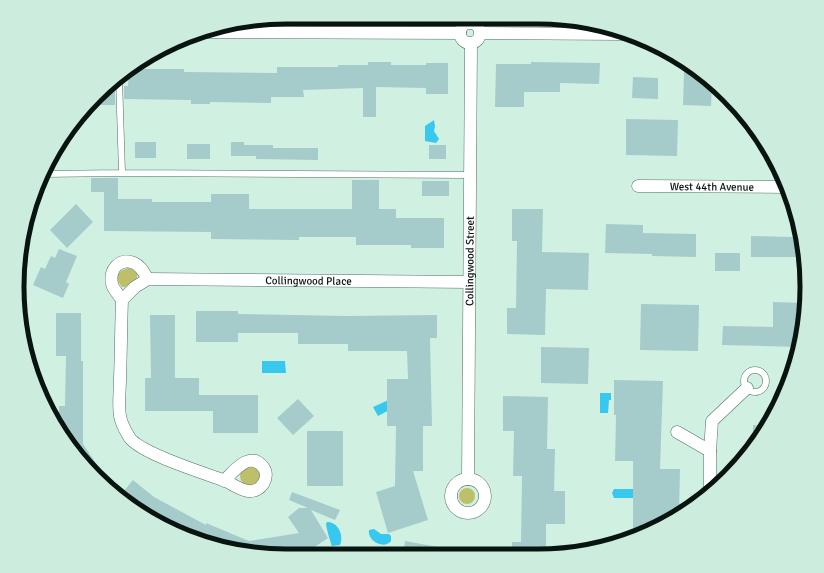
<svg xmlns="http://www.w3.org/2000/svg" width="824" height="573" font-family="Signika,sans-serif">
<rect width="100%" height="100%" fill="#d0f1e2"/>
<path fill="#bec069" d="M128,268l3,1 6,4v5l-12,9h-3c-7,-8 -5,-16 6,-19z
M240 476a10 10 0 1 1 20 0a10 10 0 1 1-20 0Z
M459 496a8 8 0 1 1 16 0a8 8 0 1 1-16 0Z"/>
<path fill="#38c7ef" d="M434,120l1,6 -1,5 5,8 -3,4 -11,-2v-15z
M262,361h23l1,12h-24z
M600,393h11v7h-2l-1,13h-8z
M393,398l4,8 -19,10 -5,-9z
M614,489h19v9h-19l-2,-5z
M327,522c12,0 17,14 13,23l-8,1c-1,-2 -6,-19 -6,-22z
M374,529l7,5h8l2,2v5c-7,9 -24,0 -22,-11z"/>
<path fill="#a5ccca" d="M368,62h23v3h35v-2h22v31h-22v-6l-50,-1v30h-13v-29l-60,2 1,7h-33v6l-61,-1v2h-19v-4l-67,-1v-13h4l1,-17h55v3l93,1v-6h61v-2h30z
M531,62l69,1 -1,21 -39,-1v9h-36v15h-29l1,-43h35z
M684,72l12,1 16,12 -1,21 -28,-1z
M633,77l25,1v21l-26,-1z
M110,86h5v19h-14v-11z
M626,119l52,1 -1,36 -51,-1z
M135,142h21v16h-21z
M231,142h13v3h29v3h45v12l-62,-1v-3h-25z
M187,144h23v15h-23z
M429,145h17v14h-17z
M91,178h27v21h34v3h59v-8h38v15h103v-29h27v29h17v9h48v30h-33v-3h-55v-8h-57v3l-88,-1v-7l-107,-1v-39h-13z
M422,181h27v15h-27z
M76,204l17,18 -26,26 -17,-18z
M512,209h31l-1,43 47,1 -1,37 -42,-1 -1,46 -38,-1v-26h9l1,-67h-5z
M793,218h4l8,39h-54v-21l42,1z
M606,224l37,1v8l53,1v23l-44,-1v-2l-47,-1z
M59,249l18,7 -11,26 3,2 -6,14 -30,-13 8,-18 4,2 6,-13 4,2z
M715,253h25v18h-25z
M773,302l33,1 -7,44 -77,-2 1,-19 50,1z
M641,304l58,1 -1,46 -58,-1z
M196,311h42v3l107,2 92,-1v23h-7l2,88h-9v45h-10l15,49 -40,13 -12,-41 19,-6 1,-60h-9v-47h21l-1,-28h-59v-7h-50v-11h-60v9h-42z
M56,313h25v48h2v83l25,37 -3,3 -21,-20 -25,-37v-21h6l1,-50h-10z
M150,315h25v63h24v17h59v38h-45v-22h-68v-33h6z
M541,347l48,1 -1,36 -47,-1z
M614,380l49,1 -3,88h20l-1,44 -23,15 -23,7v-74h-18l1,-46h-2z
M503,396l45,1 -1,52h8l-1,42h11v33h-19v30h-34v-12h9l1,-66h-9l1,-45h-11z
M298,399l16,17 -21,19 -16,-17z
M753,425l14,1 -14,23z
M307,431h36v55h-36z
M133,480l21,17 52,28v-2l43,18 50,-8 -11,-16 11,-9h9l-19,-8 3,-8 48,18 -5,10 -24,-10 17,28 -21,14 -19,3h-19l-52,-8 -49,-19 -49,-31z
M405,541l44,8v5l-46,1z"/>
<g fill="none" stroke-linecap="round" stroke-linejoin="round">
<g stroke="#527063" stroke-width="7">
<path id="lane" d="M119,78l3,95
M43,174l79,-1 348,2
M744 381a11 11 0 1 1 22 0a11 11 0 1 1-22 0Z"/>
</g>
<g stroke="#527063" stroke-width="13">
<g id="street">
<circle cx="470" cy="33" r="10"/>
<path d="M203,32l257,1"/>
<path d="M481,33l141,1"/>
<path id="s1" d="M638,186l149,1"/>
<path d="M122,300c-3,-5 -9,-11 -10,-16 -3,-14 7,-27 22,-21 7,3 10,10 14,16"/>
<path d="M677,432l33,19"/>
<circle cx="468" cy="496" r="17"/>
<path id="s2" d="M468,479l3,-435"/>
<path id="s3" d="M224,481c10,-10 26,-31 39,-14 8,10 -2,26 -15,24 -8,-1 -17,-8 -25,-11 -19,-7 -88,-28 -95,-45 -3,-5 -7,-13 -8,-19 -2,-12 0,-25 0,-37 1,-26 1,-53 2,-79l13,-13 13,-8 321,3"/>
<path d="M710,493v-42l2,-30 35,-33"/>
</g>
</g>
<use href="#lane" stroke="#fff" stroke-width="6"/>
<use href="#street" stroke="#fff" stroke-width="12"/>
</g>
<g text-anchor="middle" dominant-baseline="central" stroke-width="3" stroke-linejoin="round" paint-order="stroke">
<g font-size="11" fill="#08140f" stroke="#ddffef">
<text stroke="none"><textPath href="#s1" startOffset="74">West 44th Avenue</textPath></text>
<text stroke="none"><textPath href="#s2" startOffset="218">Collingwood Street</textPath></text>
<text stroke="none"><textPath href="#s3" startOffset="549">Collingwood Place</textPath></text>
</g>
</g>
<path d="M0 0H824V573H0ZM286 24H538A262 262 0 0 1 800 286V287A262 262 0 0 1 538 549H286A262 262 0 0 1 24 287V286A262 262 0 0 1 286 24Z" fill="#ccecdd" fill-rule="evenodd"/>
<path fill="none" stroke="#08140f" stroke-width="5" d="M286 24H538A262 262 0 0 1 800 286V287A262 262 0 0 1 538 549H286A262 262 0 0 1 24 287V286A262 262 0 0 1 286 24Z"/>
</svg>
